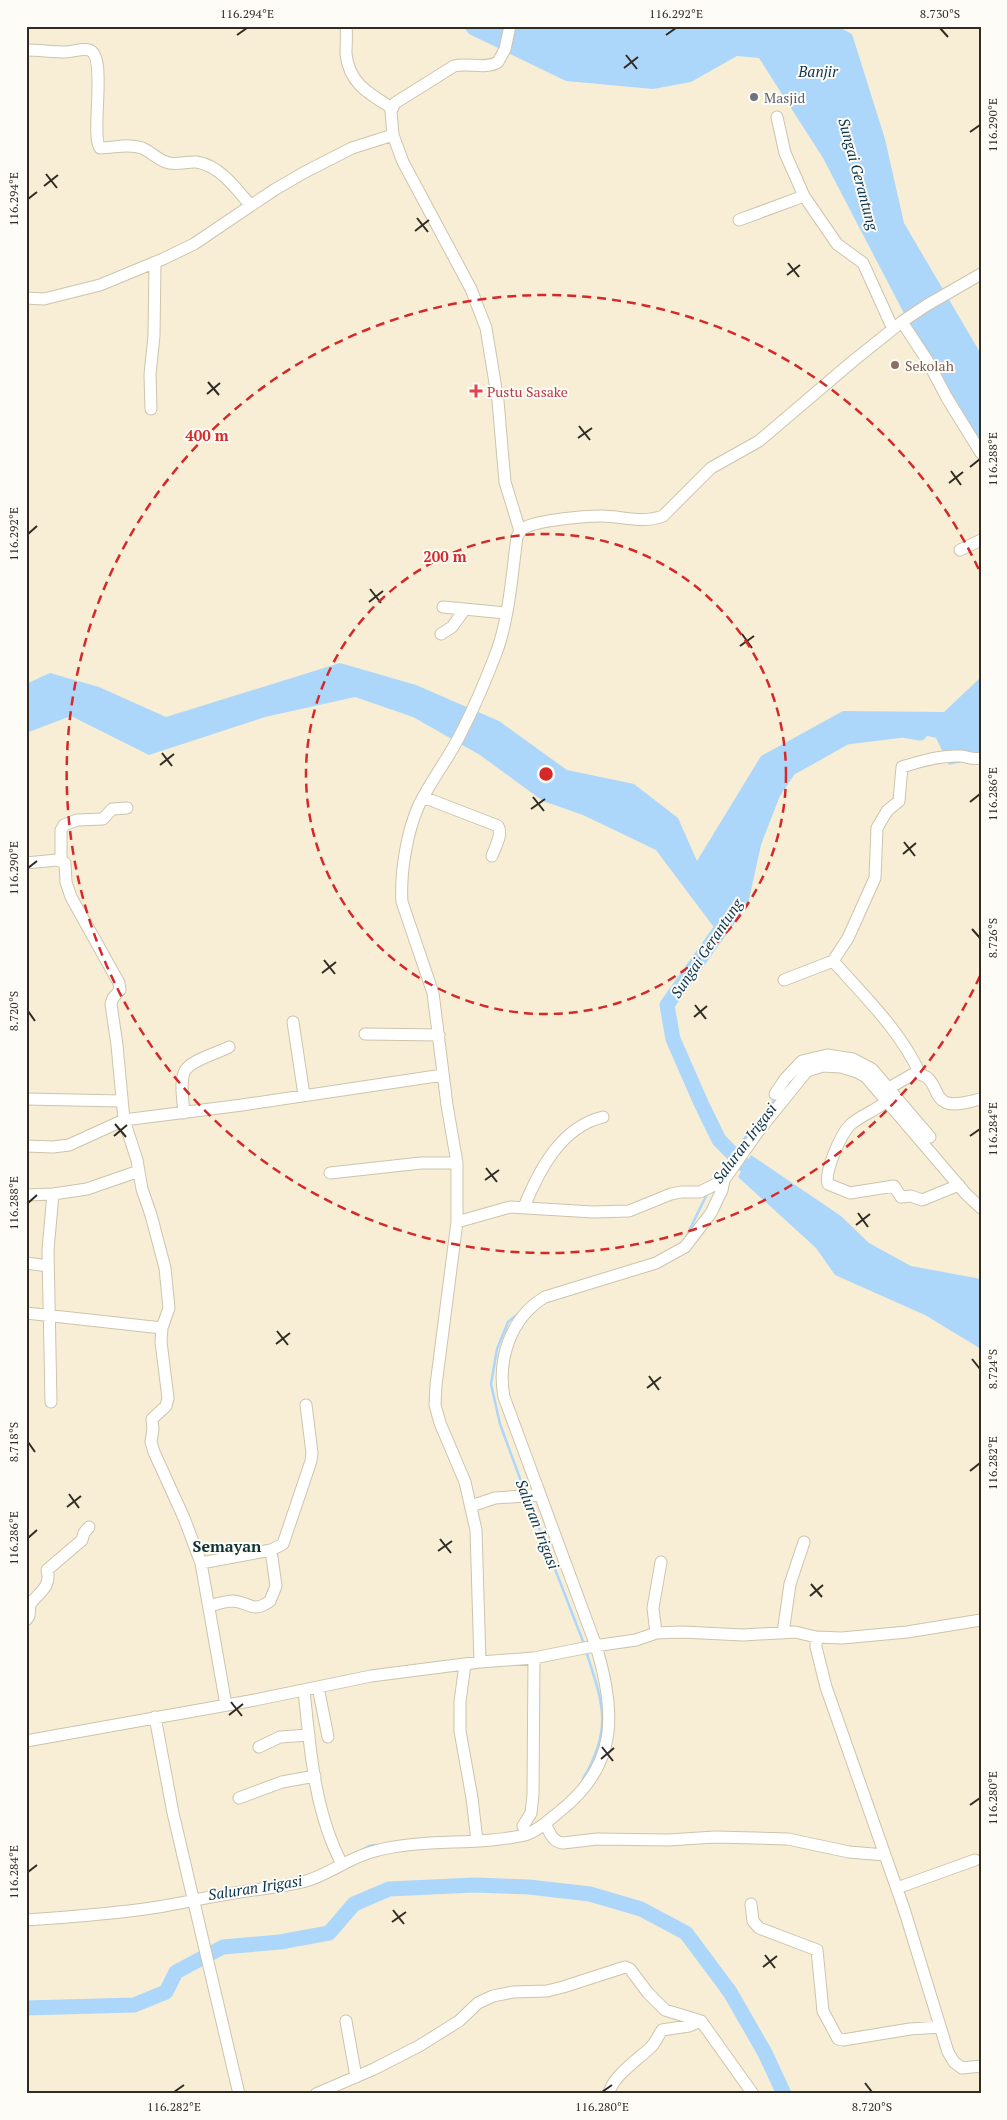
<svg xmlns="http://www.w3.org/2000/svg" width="1007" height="2120" font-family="'PT Serif',serif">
<rect width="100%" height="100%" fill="#f7eed5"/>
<path fill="#add7fa" d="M463,26h374l15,8 33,105 19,84 77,131v107l-158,-303 -64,-100 -22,-2 -46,26 -38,7 -87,-8 -97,-47z
M340,663l76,22 83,36 68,49 67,14 44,34 19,43 64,-105 82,-45 101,1 37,-35v81l-32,7 -13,-27 -33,-8 -57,7 -57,32 -16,24 -19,49 -13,59 -22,33 -63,-84 -73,-35 -40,-14 -63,-46 -67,-38 -58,-20 -90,20 -116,38 -78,-39 -45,17v-49l24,-11 49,14 67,30z
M751,1155l90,61 28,27 42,23 70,13v70l-56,-34 -90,-40 -19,-27 -78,-71z"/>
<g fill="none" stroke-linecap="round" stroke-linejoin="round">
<path stroke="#add7fa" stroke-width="2.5" d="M716,1179l17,-26 44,-56
M686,1237l22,-45
M519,1313l-11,9 -11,27 -6,35 9,40 25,68
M528,1499l56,145
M583,1779c30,-51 20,-75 3,-128
M362,1850l7,-4 6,-1"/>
<path stroke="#add7fa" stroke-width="15" d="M744,1165l-25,-25 -18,-37 -28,-64 -6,-34 74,-104 13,-59 19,-49 16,-24 57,-32 57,-7 17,3
M26,2008l108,-3 32,-13 10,-20 47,-25 57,-5 49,-9 25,-29 35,-15 85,-4 55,2 61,7 51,15 45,24 44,59 35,61 19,41"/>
<g stroke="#ccc4ac" stroke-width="13">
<path id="minor" d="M346,26c1,9 0,19 0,28 3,29 23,40 46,54
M26,50c13,0 26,2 39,2 8,0 17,-4 24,-2 19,5 1,85 11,98 14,0 28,-5 42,0 9,4 15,11 24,14 9,4 21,-1 31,0 23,4 39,26 53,43
M777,117l8,36 19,43 33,48 26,19 30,66
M393,135l10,27 68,127 15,39 12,73 7,81 15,49
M739,220l65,-24
M26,298l18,1 56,-14 63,-26 31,-15 80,-54 31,-18 47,-24 41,-13 -2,-24 4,-8 59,-37c14,-4 32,4 44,-4l7,-13 5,-23
M902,322l25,38 20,38 34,55
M151,409l-1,-35 4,-38 1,-73
M960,550l21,-10
M443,607l63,6
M441,634l11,-7 13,-18
M423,797l75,29c5,9 -3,21 -6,30
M61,861v-31l3,-5 13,-5 26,-1 9,-10 15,-1
M26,863l31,-3 8,3 1,19 5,15 48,86 1,7 -7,8 -2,6 6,41 7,75 13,40 5,29 9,26 14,53 4,40 -7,20 -1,14 7,56 -2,8 -14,13 1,10 -2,13 3,10 30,66 17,45 25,142
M784,980l49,-19
M293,1022l11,73
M365,1034l74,1
M920,1074c-20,-44 -56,-78 -87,-113l15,-23 27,-60 2,-50 10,-17 12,-10 3,-34c18,-6 40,-12 59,-11 8,1 11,4 20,2
M882,1092l33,-19c23,3 17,23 30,29 9,5 26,-1 36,-3
M775,1094l10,-15 17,-18 25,-6 26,4 19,10 58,68
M26,1099l95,2
M886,1102c-10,8 -28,15 -36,23 -9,9 -26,47 -22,59l22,9 44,-7 7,11 10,-1 11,4 37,-15
M184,1113c-1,-12 -4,-29 0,-40 3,-12 34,-20 45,-26
M26,1146l27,1 16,-2 55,-25 118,-15 201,-30
M330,1173l91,-10h36
M26,1195l27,-1 34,-5 52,-18
M524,1207c15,-37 37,-80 79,-90
M457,1222l53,-15 83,5 36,-1 42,-17 10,-2h19l24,-12
M26,1263l22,3
M26,1313l136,15
M51,1402l-3,-152 5,-56
M471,1506l24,-8 45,-3
M201,1563l70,-13 12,-6 28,-83 1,-8 -6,-48
M209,1606c8,-2 16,-5 24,-5 17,1 19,13 37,0l6,-15 -5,-36
M26,1620l3,-4 1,-12c9,-11 22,-18 17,-34l35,-30 2,-7 5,-6
M656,1633l-3,-25 8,-46
M783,1633l7,-49 14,-42
M816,1637l26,1 65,-6 74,-12
M480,1662l-4,-132 -11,-48 -25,-59 -5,-18 1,-20 21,-163v-59l-10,-58 -14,-112 -31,-91c-2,-29 5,-71 17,-97 12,-25 30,-47 42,-72 13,-25 24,-51 34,-77 14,-35 17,-82 22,-119 2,-4 3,-7 7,-9 14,-8 61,-12 77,-12 22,0 40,8 62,0l48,-48 48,-27 94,-80 50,-40 24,-16 54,-31
M465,1664l-5,38v29l12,67 5,43
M318,1687l10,50
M304,1690c6,58 10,121 38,174
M155,1717l18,96 66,281
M26,1741l229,-41 116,-24 109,-14 54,-4 60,-12 42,-6 20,-7 26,-1 61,3 52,-3 21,5v10l10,40 78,222 44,143 6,10 8,6 19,-2
M259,1747l21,-10 29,-2
M239,1798l43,-16 33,-6
M545,1824c5,8 7,18 18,19l34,-4 71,1 47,-3 73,2 61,13 36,3
M527,1834l-4,-8 8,-13 2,-18 1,-137
M897,1888l78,-28
M751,1904l2,17 6,7 58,22 6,61 15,28 5,1 67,-11 30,-2
M26,1920c44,-3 88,-6 132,-13 23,-4 46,-9 70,-13 26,-5 52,-6 78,-13 24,-7 44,-24 69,-30 47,-13 101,-5 150,-16 13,-4 24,-15 34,-23 60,-47 57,-100 37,-166l-92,-249c-7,-38 7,-80 41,-100l111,-34 29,-16 26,-34 11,-23 2,-10 36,-51 47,-58 16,-5 18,1 16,5 9,5 100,117 15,14
M346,2021l10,56
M316,2094l58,-25 45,-23 40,-25 19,-18 15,-7 20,-4 34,-1 16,-4 62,-20 5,2 18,24 17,17 36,11 52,73
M609,2094c2,-17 30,-35 42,-47 5,-5 7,-11 11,-17l27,-4 12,-5"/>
</g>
<use href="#minor" stroke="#fff" stroke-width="11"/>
</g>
<path fill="none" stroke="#302c23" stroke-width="2" d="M940,28l8,9M237,35l10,-7M666,35l10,-7M626,55l11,14M624,68l14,-11M970,132l10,-7M46,174l11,14M44,186l14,-11M28,199l9,-7M417,218l11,14M415,231l14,-11M788,263l11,14M787,275l13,-10M208,382l11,13M207,394l13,-11M579,426l11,14M578,438l14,-10M970,467l10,-8M951,471l10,14M949,483l14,-11M28,534l9,-8M370,589l11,14M369,602l14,-11M742,634l10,14M740,646l14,-10M162,753l10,13M160,765l14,-11M533,797l11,14M970,802l10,-8M531,809l14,-10M904,842l11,14M903,854l13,-11M28,868l9,-7M972,929l8,9M324,960l11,14M322,973l14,-11M695,1005l11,14M28,1011l7,10M694,1017l13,-11M115,1124l11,13M114,1136l13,-11M970,1136l10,-7M486,1168l11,14M485,1180l14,-10M28,1203l9,-8M858,1213l10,14M856,1225l14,-11M277,1331l11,14M276,1344l14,-11M972,1359l8,10M649,1376l10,14M647,1388l14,-11M28,1442l7,10M970,1471l10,-8M69,1494l10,14M67,1507l14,-11M28,1538l9,-8M440,1539l11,14M438,1551l14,-10M811,1584l11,13M810,1596l13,-11M231,1702l11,14M229,1715l14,-11M602,1747l11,14M601,1759l13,-11M970,1805l10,-7M28,1872l9,-7M393,1910l11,14M392,1922l14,-10M765,1955l10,13M763,1967l14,-11M865,2083l7,9M174,2092l10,-7M602,2092l10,-7"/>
<g fill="none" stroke="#d62828" stroke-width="2.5" stroke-dasharray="9 6">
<circle cx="546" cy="774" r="240"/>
<path d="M980 976A479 479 0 1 1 980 572"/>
</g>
<circle fill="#6b7280" stroke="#fdfcf7" stroke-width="2" cx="754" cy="97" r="5"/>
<circle fill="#8d6e63" stroke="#fdfcf7" stroke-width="2" cx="895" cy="365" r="5"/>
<path fill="#e0444e" stroke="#fdfcf7" stroke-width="2" d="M473.5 383.5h5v5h5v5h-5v5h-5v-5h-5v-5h5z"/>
<g text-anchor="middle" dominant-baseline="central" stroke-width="4" stroke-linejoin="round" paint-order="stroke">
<g font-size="14" fill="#5b616d" stroke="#fdfcf7" text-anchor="start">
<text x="764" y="97">Masjid</text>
</g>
<g font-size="14" fill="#785e54" stroke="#fdfcf7" text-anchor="start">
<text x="905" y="365">Sekolah</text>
</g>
<g font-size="14" fill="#be3a42" stroke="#fdfcf7" text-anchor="start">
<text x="487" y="391">Pustu Sasake</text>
</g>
<g font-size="15" font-style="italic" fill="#0b3450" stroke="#fdfcf7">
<text x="818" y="71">Banjir</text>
<text transform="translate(859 174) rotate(75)">Sungai Gerantung</text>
<text transform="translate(706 948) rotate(-56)">Sungai Gerantung</text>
<text transform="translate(744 1143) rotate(-53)">Saluran Irigasi</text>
<text transform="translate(538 1524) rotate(69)">Saluran Irigasi</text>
<text transform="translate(255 1887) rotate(-9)">Saluran Irigasi</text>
</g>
<g font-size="16" font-weight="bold" fill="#0f3236" stroke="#fdfcf7">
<text x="227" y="1546">Semayan</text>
</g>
</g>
<circle cx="546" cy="774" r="8" fill="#d62828" stroke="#fdfcf7" stroke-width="2.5"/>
<g font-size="15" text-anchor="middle" font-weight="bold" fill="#d62828" stroke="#fdfcf7" stroke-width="4" stroke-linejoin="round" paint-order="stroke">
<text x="207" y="441">400 m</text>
<text x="445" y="562">200 m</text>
</g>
<rect width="1007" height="2120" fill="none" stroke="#fdfcf7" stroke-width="55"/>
<rect x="28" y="28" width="952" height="2064" fill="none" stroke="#302c23" stroke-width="2"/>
<g font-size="12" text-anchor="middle" fill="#302c23">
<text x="247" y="18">116.294°E</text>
<text x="676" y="18">116.292°E</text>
<text x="940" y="18">8.730°S</text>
<text transform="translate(993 125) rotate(-90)" y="4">116.290°E</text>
<text transform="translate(14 199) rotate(-90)" y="4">116.294°E</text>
<text transform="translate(993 459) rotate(-90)" y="4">116.288°E</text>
<text transform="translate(14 534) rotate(-90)" y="4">116.292°E</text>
<text transform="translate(993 794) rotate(-90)" y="4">116.286°E</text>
<text transform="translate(14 868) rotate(-90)" y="4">116.290°E</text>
<text transform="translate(993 938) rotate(-90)" y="4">8.726°S</text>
<text transform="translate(14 1011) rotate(-90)" y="4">8.720°S</text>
<text transform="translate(993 1129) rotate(-90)" y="4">116.284°E</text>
<text transform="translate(14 1203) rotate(-90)" y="4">116.288°E</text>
<text transform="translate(993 1369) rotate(-90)" y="4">8.724°S</text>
<text transform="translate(14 1442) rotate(-90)" y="4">8.718°S</text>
<text transform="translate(993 1463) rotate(-90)" y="4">116.282°E</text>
<text transform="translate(14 1538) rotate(-90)" y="4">116.286°E</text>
<text transform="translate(993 1798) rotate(-90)" y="4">116.280°E</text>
<text transform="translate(14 1872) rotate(-90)" y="4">116.284°E</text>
<text x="174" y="2111">116.282°E</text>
<text x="602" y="2111">116.280°E</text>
<text x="872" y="2111">8.720°S</text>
</g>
</svg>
